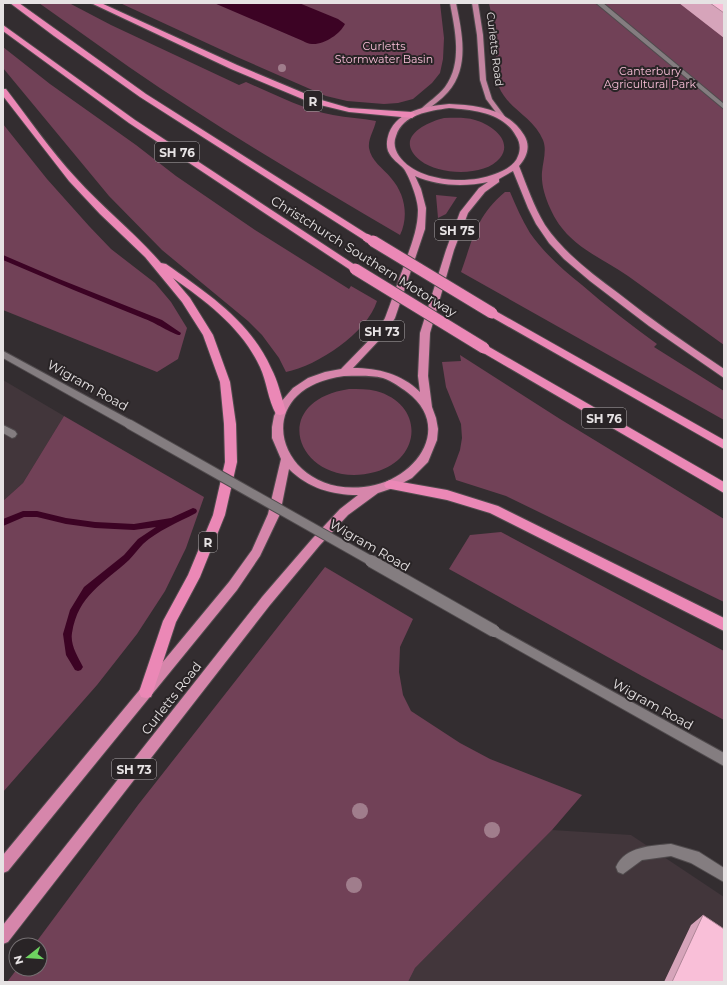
<svg xmlns="http://www.w3.org/2000/svg" width="727" height="985" font-family="Montserrat,sans-serif">
<rect width="100%" height="100%" fill="#332d30"/>
<path fill="#42363b" d="M3,380l61,36 -41,67 -20,18z
M552,830l79,5 93,62v85h-316l7,-14z"/>
<path fill="#714157" d="M39,3h30l42,22 128,60 7,-3c28,12 56,27 87,33 14,3 29,3 43,6 -2,10 -8,17 -7,27 2,13 14,20 22,30 14,16 18,38 9,57 -92,-54 -184,-108 -271,-168 -30,-21 -60,-43 -90,-64z
M120,3h320l4,35 -1,21 -3,14 -8,10 -19,16 -15,4 -14,1 -37,-3 -21,-5 -89,-39z
M489,3h235v342c-32,-23 -64,-46 -96,-69 -31,-21 -62,-31 -78,-68 -5,-11 -9,-24 -8,-36 1,-11 5,-22 1,-32 -9,-23 -35,-31 -44,-53 -6,-12 -2,-29 -3,-42 -2,-14 -4,-28 -7,-42z
M3,47l47,37 86,61 40,31 79,54 94,59 2,-3 26,15c-10,32 -60,65 -91,71l-7,-14 -17,-23 -14,-14 -86,-71 -53,-54 -106,-128z
M444,118c10,0 21,-1 31,2 15,4 39,20 25,38 -15,19 -61,17 -79,3 -28,-22 3,-38 23,-43z
M3,124l44,55 42,47 22,23 44,34 16,19 16,26 -9,31 -21,13 -154,-62z
M505,192h5c6,14 12,28 20,41 14,20 33,37 52,52 24,21 49,40 75,59l-3,3 70,44v29l-263,-148c12,-33 15,-56 44,-80z
M436,195l21,2 -11,17 -8,4z
M460,355l100,64 164,100v83l-218,-106 -50,-16 -3,-11 7,-19 2,-12 -1,-14 -15,-37 -4,-25 19,-1z
M349,389c9,0 19,0 27,2 48,13 47,68 -1,81 -75,20 -112,-70 -26,-83z
M64,416l140,81 -18,51 -21,43 -28,43 -40,51 -94,107v-291l20,-18z
M501,532l223,119v69l-82,-44 -193,-107 21,-34z
M325,567l88,52 -13,28 -1,25 4,23 8,16 49,32 30,16 92,36 -30,35 -137,138 -7,14h-401l10,-13h23v-24h-6l104,-140z"/>
<path fill="#3c0324" d="M214,3h85l39,16 7,5c-5,10 -21,21 -33,20 -3,0 -7,-2 -9,-3z"/>
<g fill="none" stroke-linecap="round" stroke-linejoin="round">
<path fill="#3c0324" fill-rule="evenodd" d="M3,255l56,24 103,41 19,13 -1,2c-4,1 -28,-14 -35,-16 -48,-19 -95,-39 -142,-59z
M193,508l3,1 1,2 -1,2c-17,9 -39,18 -53,31 -5,5 -9,11 -14,16 -25,23 -51,35 -57,73 -2,12 6,24 11,34l-2,3 -3,1 -3,-1 -9,-15 -3,-21 7,-24 14,-23 40,-32 14,-16 18,-12 -22,3 -39,-2 -29,-4 -29,-7h-13l-21,9v-7l20,-8h14l29,7 29,4 39,2 37,-6z"/>
<g stroke="#504b4d" stroke-width="2">
<path id="service" d="M596,3h7l121,101v5z
M3,425l12,6 2,3 -2,3 -3,1 -9,-5z
M671,844l28,8 25,16v14l-33,-19 -20,-7 -29,4 -19,14 -5,-2 -2,-5c9,-21 36,-21 55,-23z"/>
</g>
<g stroke="#504b4d" stroke-width="2">
<path id="secondary" d="M3,351l129,70 2,3 -2,3h-6l-123,-69z
M494,626l230,127v13l-234,-132 -2,-3 2,-3z"/>
</g>
<g stroke="#504b4d" stroke-width="2">
<path id="primary" d="M450,3h6c6,30 14,64 -8,89 -7,8 -16,14 -24,20h-4v-2c8,-8 18,-14 25,-23 18,-24 10,-57 5,-84z
M472,3h6l5,32 3,45 6,19 14,19 -1,1h-4l-15,-20 -6,-19 -3,-45z"/>
</g>
<g stroke="#504b4d" stroke-width="2">
<path id="trunk" d="M449,104c28,1 59,5 75,31 7,11 3,22 -5,31 8,20 15,41 26,59 19,28 46,48 73,68 34,27 70,52 106,76v9l-75,-52 -59,-45 -26,-22 -15,-16 -13,-19 -8,-16 -15,-37 -14,8v3l-14,10 -17,21 -14,37 -24,83 -2,43 4,31 4,11 2,11 -1,11 -9,22 -16,16 -19,10 -15,5 -30,22 -28,30 -50,60 -262,337 -5,2v-19l259,-328 50,-58 28,-30 18,-14c-26,0 -50,-7 -69,-26l-9,45 -20,42 -23,34 -229,281 -5,2v-18l226,-273 23,-32 16,-36 13,-55 -9,-21v-11l2,-11 7,-14 12,-14 15,-10 17,-6 16,-3 37,-38 7,-13c7,-18 13,-37 20,-55 6,-18 13,-34 13,-53 0,-10 -8,-32 -14,-41 -5,-6 -12,-9 -16,-18 -2,-6 -1,-12 1,-18 9,-23 38,-27 60,-29zM449,108c24,2 54,4 67,28 4,6 5,13 2,20 -3,9 -14,15 -23,18 -27,11 -78,8 -96,-18 -4,-6 -6,-13 -3,-20 7,-22 33,-25 53,-28zM415,176c23,10 49,11 73,6l-9,6 -19,24 -14,38 -26,83 -2,43 2,16c-18,-18 -42,-24 -67,-24l31,-33 11,-17 30,-89 1,-21 -5,-19zM344,376c13,0 27,-1 39,2 9,3 17,9 24,14 44,33 13,82 -32,93 -93,21 -135,-95 -31,-109z"/>
</g>
<g stroke="#504b4d" stroke-width="2">
<path id="motorway" d="M10,3h9l127,91 224,142 2,2 -2,2h-6l-224,-143 -86,-61z
M91,3h10l136,62 81,34 31,9 63,4 4,3 -4,3 -63,-6 -37,-9 -81,-34z
M3,25l132,95 223,147 2,2 -2,2h-6l-223,-148 -126,-92z
M3,89h3c23,30 45,62 70,89 27,30 59,55 85,85l5,1c41,29 84,57 105,104 7,13 10,28 15,43l-2,3 -4,1 -4,-1c-8,-14 -9,-32 -16,-47 -18,-39 -53,-65 -87,-89l17,20 23,37 17,47 6,42 1,38 -12,53 -25,62 -24,45 -23,70 -2,5 -5,1 -5,-1 -2,-5 24,-71 25,-46 25,-60 12,-53 -1,-38 -4,-42 -17,-47 -21,-33 -37,-45 -45,-43 -31,-33 -66,-85z
M492,309l232,131v9l-236,-134 -1,-2z
M484,344l240,138v11l-244,-142 -1,-3 1,-3z
M390,480l57,10 51,16 226,112v13l-234,-118 -43,-13 -61,-12 -2,-3 2,-3z"/>
</g>
<use href="#service" fill="#847d80" fill-rule="evenodd"/>
<use href="#secondary" fill="#847d80" fill-rule="evenodd"/>
<use href="#primary" fill="#c284a0" fill-rule="evenodd"/>
<use href="#trunk" fill="#d686ab" fill-rule="evenodd"/>
<use href="#motorway" fill="#eb88b6" fill-rule="evenodd"/>
<g stroke="#504b4d" stroke-width="11" stroke-linecap="butt">
<path id="secondary-bridge-far1" d="M129,424l244,138"/>
</g>
<g stroke="#504b4d" stroke-width="14" stroke-linecap="butt">
<path id="secondary-bridge" d="M371,561l123,70"/>
</g>
<g stroke="#504b4d" stroke-width="10" stroke-linecap="butt">
<path id="motorway-bridge-far1" d="M367,238l7,4"/>
</g>
<g stroke="#504b4d" stroke-width="13" stroke-linecap="butt">
<path id="motorway-bridge" d="M373,241l119,72
M355,269l129,79"/>
</g>
<use href="#secondary-bridge-far1" stroke="#847d80" stroke-width="9"/>
<use href="#secondary-bridge" stroke="#847d80" stroke-width="12"/>
<use href="#motorway-bridge-far1" stroke="#eb88b6" stroke-width="8"/>
<use href="#motorway-bridge" stroke="#eb88b6" stroke-width="11"/>
</g>
<g fill="#a07d8c">
<circle cx="282" cy="68" r="4"/>
<circle cx="360" cy="811" r="8"/>
<circle cx="492" cy="830" r="8"/>
<circle cx="354" cy="885" r="8"/>
</g>
<path fill="#d6a4ba" d="M679,3h45v35z
M703,915l21,67h-60l27,-57z"/>
<path fill="#f9bfd8" stroke="#ae8697" d="M710,3h14v10z
M703,915l21,14v53h-52z"/>
<g text-anchor="middle" dominant-baseline="central" stroke-width="4" stroke-linejoin="round" paint-order="stroke">
<g font-size="11" fill="#f9bfd8" stroke="#292426">
<text x="384" y="46">Curletts<tspan x="384" dy="13">Stormwater Basin</tspan></text>
<text x="650" y="71">Canterbury<tspan x="650" dy="13">Agricultural Park</tspan></text>
</g>
<g font-size="11" fill="#e6e2e3" stroke="#292426">
<text transform="translate(495 49) rotate(83)">Curletts Road</text>
</g>
<g fill="#292426" stroke="#ada9aa" stroke-width="1">
<rect x="304" y="91" width="18" height="20" rx="3"/>
<rect x="155" y="142" width="44" height="20" rx="3"/>
<rect x="435" y="220" width="44" height="20" rx="3"/>
<rect x="360" y="321" width="44" height="20" rx="3"/>
<rect x="582" y="408" width="44" height="20" rx="3"/>
<rect x="199" y="532" width="18" height="20" rx="3"/>
<rect x="112" y="759" width="44" height="20" rx="3"/>
</g>
<g font-size="12" font-weight="bold" fill="#e6e2e3">
<text x="313" y="101">R</text>
<text x="177" y="152">SH 76</text>
<text x="457" y="230">SH 75</text>
<text x="382" y="331">SH 73</text>
<text x="604" y="418">SH 76</text>
<text x="208" y="542">R</text>
<text x="134" y="769">SH 73</text>
</g>
<g font-size="13" fill="#e6e2e3" stroke="#292426">
<text transform="translate(364 256) rotate(32)">Christchurch Southern Motorway</text>
<text transform="translate(88 385) rotate(29)">Wigram Road</text>
<text transform="translate(370 545) rotate(30)">Wigram Road</text>
<text transform="translate(171 698) rotate(-52)">Curletts Road</text>
<text transform="translate(653 704) rotate(29)">Wigram Road</text>
</g>
</g>
<rect width="727" height="985" fill="none" stroke="#e6e2e3" stroke-width="8"/>
<g transform="translate(28 957) rotate(253)"><circle r="19" fill="#292426" stroke="#757072"/>
<path d="M0-3L7 15L0 10L-7 15Z" fill="#6ed360"/>
<text y="-6" font-size="11" font-weight="bold" text-anchor="middle" fill="#e6e2e3">N</text>
</g>
</svg>
